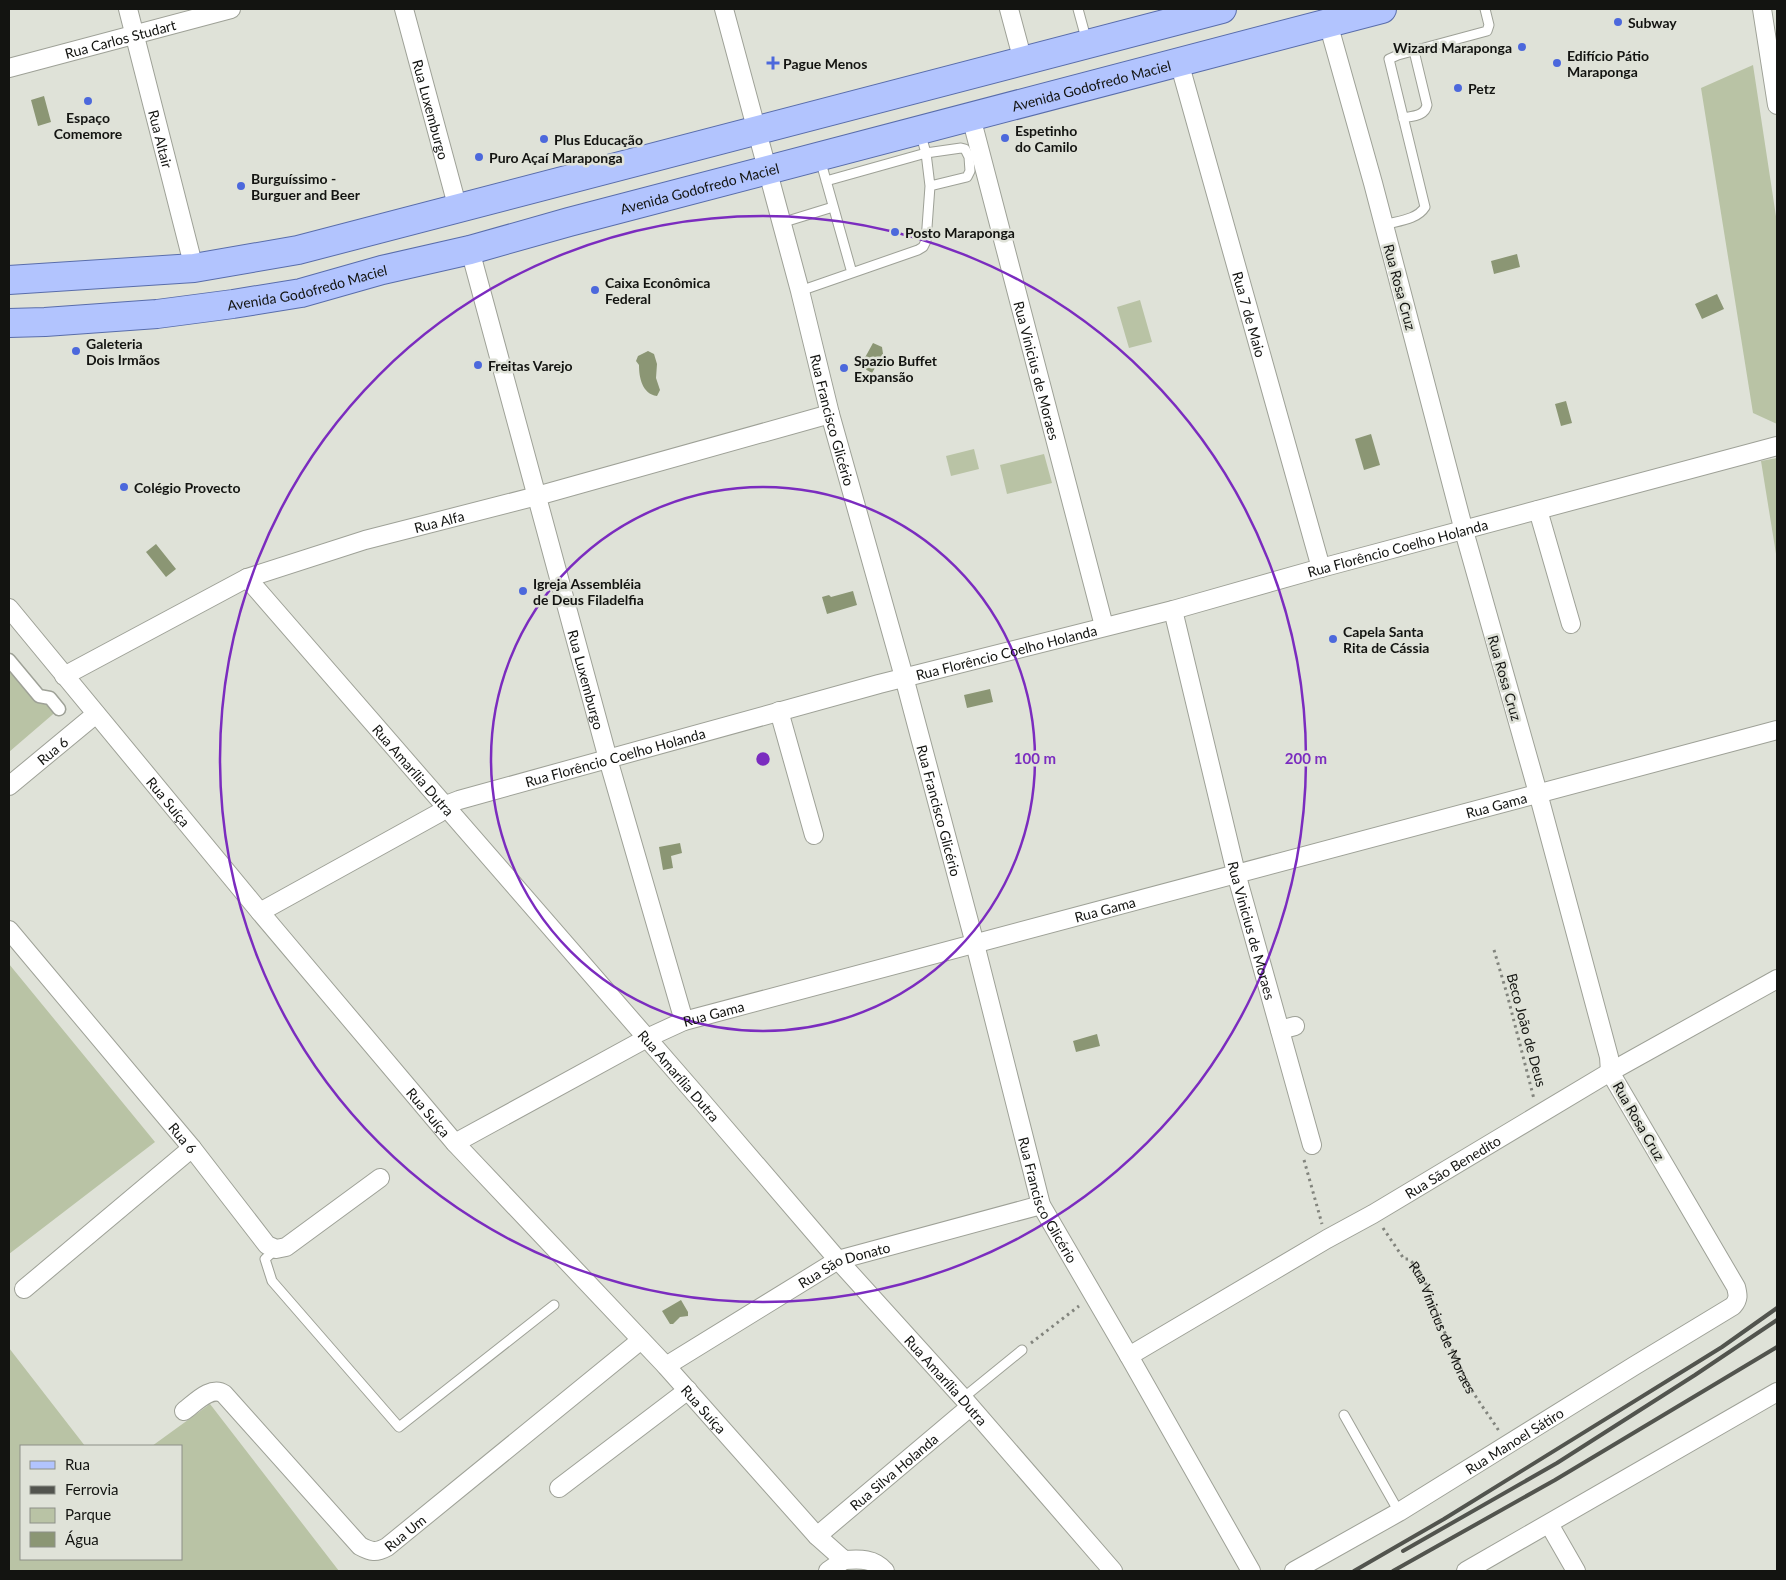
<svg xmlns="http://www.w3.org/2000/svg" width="1786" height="1580" font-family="Lato,sans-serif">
<rect width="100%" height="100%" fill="#dfe2d8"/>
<path fill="#b9c3a5" d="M1753,65l24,158v147h-1l1,54 -24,-11 -52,-325z
M1140,300l12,42 -23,6 -12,-41z
M974,449l5,20 -28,7 -5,-20z
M1044,454l8,29 -45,11 -7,-29z
M1777,458v102l-16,-99z
M9,660l50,49 -50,43z
M9,964l146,178 -146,112v-291z
M9,1348l76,98h-64v113h160v-113h-29l58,-42 129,167h-330z"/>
<path fill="#8b9674" d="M44,96l7,26 -13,4 -7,-26z
M1517,254l3,13 -26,7 -3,-13z
M1717,294l7,15 -22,10 -7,-15z
M873,343l9,4 1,7 -11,19 -9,-5 -1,-5z
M648,351l6,3 3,10 -1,14 4,12 -3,6c-15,-2 -18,-19 -18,-31l-3,-4 2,-5z
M1566,401l6,22 -11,3 -6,-22z
M1371,434l9,31 -16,5 -9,-31z
M156,544l20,25 -10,8 -20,-25z
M853,591l4,14 -30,9 -5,-17 7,-2 2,2z
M990,689l3,13 -26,6 -3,-13z
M680,843l2,10 -11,3 2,12 -10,2 -4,-23z
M1097,1034l3,12 -24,6 -3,-11z
M681,1300l7,12v4l-8,1 -7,7h-3l-8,-13z"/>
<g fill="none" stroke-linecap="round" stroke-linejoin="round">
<g stroke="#9ea197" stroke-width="11">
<path id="service" d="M1078,9l9,33
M1403,118c10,-2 22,-2 24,-13l-13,-54
M920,132l6,21 4,33
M820,159l32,114
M826,181l100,-28 35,-5 4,1 4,8
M781,223l52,-16
M1384,225c13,-4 33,-5 41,-18l-36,-148 9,-4 89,-24 2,-6 -4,-16
M800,291l118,-41 5,-3 3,-6 4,-55 37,-9 3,-6 -1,-14 12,-3
M276,1249l-11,10 7,22 127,146 155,-122
M963,1398l59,-48
M1344,1415l55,97"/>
</g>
<g stroke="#9ea197" stroke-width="15">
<path id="pedestrian" d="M9,660l30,36 11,2 9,11"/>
</g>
<g stroke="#9ea197" stroke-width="20">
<g id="minor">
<path id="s2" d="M128,9l66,259"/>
<path id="s3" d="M404,9l54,200"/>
<path id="s4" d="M724,9l76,282 30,123 74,263 71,267 66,261 88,151 122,215"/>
<path d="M1009,9l14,52"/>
<path d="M1762,9l15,96"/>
<path id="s5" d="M1179,62l142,506"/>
<path id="s6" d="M9,68l222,-59"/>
<path id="s7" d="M971,117l133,509"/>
<path id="s8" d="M470,250l138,509 76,262"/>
<path d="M1538,510l33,114"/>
<path id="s9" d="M247,578l452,520 139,162 125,138 150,173"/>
<path id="s10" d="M9,608l251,304 195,231 211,223 151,170 27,24c16,-1 30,-2 41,11"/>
<path id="s11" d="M1173,610l63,263 76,272"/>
<path id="s12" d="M64,676l183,-98 118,-38 172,-44 293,-82"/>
<path d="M779,711l35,124"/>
<path id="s13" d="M9,786l87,-72"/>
<path id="s14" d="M260,912l179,-99 7,-8 13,-5 420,-116 294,-74 148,-42 456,-122"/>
<path id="s15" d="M9,930l183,218 75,97 9,4 10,-2 94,-69"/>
<path d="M1280,1030l15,-4"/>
<path id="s16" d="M455,1143l192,-105 37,-17 1093,-291"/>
<path d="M24,1289l168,-141"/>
<path id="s17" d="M1129,1356l198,-117 46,-25 237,-142 167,-93"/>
<path id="s18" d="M666,1366l172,-106 203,-55"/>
<path id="s19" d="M184,1411c11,-8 27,-26 40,-17l136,152c11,6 16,7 27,1l254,-207"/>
<path d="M559,1488l129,-98"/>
<path d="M1549,1524l27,47"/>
<path id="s20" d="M817,1536l153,-129"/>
<path d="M828,1571l16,-11"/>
<path id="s21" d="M1294,1571l105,-59 235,-146 99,-60c6,-7 5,-11 3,-19l-126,-215 -1,-15 -71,-264 -74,-262 -91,-348 -45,-160"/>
<path d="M1466,1571l311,-179"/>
</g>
</g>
<g stroke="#596dab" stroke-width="30">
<g id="primary">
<path d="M9,280l185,-12 104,-18 924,-241"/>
<path id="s22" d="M9,323l36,-1 112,-8 76,-10 68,-11 81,-23 88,-20 99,-28 813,-213"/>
</g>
</g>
<g stroke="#82847d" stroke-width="3" stroke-dasharray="2.5 4" stroke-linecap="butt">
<path d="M1494,950l13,44 27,105"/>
<path d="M1304,1160l18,64"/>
<path id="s1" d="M1383,1228l21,31h5c18,18 17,29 26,50 9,22 18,43 28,64 9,21 24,39 36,58"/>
<path d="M1031,1343l48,-37"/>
</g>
<use href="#service" stroke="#fff" stroke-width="9"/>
<use href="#pedestrian" stroke="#fff" stroke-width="12"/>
<use href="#minor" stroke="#fff" stroke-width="18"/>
<use href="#primary" stroke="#b2c4fe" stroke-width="28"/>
<path stroke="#52544e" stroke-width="4" d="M1403,1551l154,-88 138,-88 82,-55
M1354,1571l90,-52 278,-172 55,-39
M1393,1571l162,-91 222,-133"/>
</g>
<g fill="none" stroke="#7b2cbf" stroke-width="2.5">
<circle cx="763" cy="759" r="272"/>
<circle cx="763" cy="759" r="543"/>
</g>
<g fill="#4c68dc" stroke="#dfe2d8" stroke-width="2">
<circle cx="1618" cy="22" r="5"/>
<circle cx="1522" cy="47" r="5"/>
<path d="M770.5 55.5h5v5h5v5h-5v5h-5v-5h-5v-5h5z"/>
<circle cx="1557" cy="63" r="5"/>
<circle cx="1458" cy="88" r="5"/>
<circle cx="88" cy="101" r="5"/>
<circle cx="1005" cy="138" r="5"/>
<circle cx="544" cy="139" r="5"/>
<circle cx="479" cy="157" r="5"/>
<circle cx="241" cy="186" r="5"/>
<circle cx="895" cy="232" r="5"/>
<circle cx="595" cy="290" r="5"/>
<circle cx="76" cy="351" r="5"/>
<circle cx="478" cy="365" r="5"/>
<circle cx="844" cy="368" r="5"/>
<circle cx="124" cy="487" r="5"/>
<circle cx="523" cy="591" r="5"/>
<circle cx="1333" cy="639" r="5"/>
</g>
<g text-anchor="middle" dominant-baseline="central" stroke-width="5" stroke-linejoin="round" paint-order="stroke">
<g font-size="14" font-weight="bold" fill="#131411" stroke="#dfe2d8" text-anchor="start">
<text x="1628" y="22">Subway</text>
<text x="1512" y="47" text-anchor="end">Wizard Maraponga</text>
<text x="1567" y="55">Edifício Pátio<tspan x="1567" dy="16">Maraponga</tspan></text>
<text x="783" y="63">Pague Menos</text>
<text x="1468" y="88">Petz</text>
<text x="88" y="117" text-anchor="middle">Espaço<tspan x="88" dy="16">Comemore</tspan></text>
<text x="1015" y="130">Espetinho<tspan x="1015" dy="16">do Camilo</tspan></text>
<text x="554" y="139">Plus Educação</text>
<text x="489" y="157">Puro Açaí Maraponga</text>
<text x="251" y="178">Burguíssimo -<tspan x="251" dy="16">Burguer and Beer</tspan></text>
<text x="905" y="232">Posto Maraponga</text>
<text x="605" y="282">Caixa Econômica<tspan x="605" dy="16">Federal</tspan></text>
<text x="86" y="343">Galeteria<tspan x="86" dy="16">Dois Irmãos</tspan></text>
<text x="854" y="360">Spazio Buffet<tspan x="854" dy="16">Expansão</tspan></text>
<text x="488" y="365">Freitas Varejo</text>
<text x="134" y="487">Colégio Provecto</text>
<text x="533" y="583">Igreja Assembléia<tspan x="533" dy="16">de Deus Filadelfia</tspan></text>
<text x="1343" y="631">Capela Santa<tspan x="1343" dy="16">Rita de Cássia</tspan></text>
</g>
<g font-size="14" fill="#131411" stroke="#dfe2d8">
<text stroke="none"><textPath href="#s6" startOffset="115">Rua Carlos Studart</textPath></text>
<text stroke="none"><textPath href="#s22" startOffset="1111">Avenida Godofredo Maciel</textPath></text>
<text stroke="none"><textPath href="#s3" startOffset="104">Rua Luxemburgo</textPath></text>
<text stroke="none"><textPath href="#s2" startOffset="134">Rua Altair</textPath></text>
<text stroke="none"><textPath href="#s22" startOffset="706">Avenida Godofredo Maciel</textPath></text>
<text stroke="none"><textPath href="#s22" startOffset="301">Avenida Godofredo Maciel</textPath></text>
<text transform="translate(1400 287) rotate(75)">Rua Rosa Cruz</text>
<text stroke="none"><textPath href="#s5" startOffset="262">Rua 7 de Maio</textPath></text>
<text stroke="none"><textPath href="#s7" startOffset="262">Rua Vinicius de Moraes</textPath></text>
<text stroke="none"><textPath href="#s4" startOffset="425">Rua Francisco Glicério</textPath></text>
<text stroke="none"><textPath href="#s12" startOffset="408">Rua Alfa</textPath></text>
<text stroke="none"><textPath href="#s14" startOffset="1201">Rua Florêncio Coelho Holanda</textPath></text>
<text stroke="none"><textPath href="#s14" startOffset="796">Rua Florêncio Coelho Holanda</textPath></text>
<text transform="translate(1505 678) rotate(74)">Rua Rosa Cruz</text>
<text stroke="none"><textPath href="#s8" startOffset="445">Rua Luxemburgo</textPath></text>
<text stroke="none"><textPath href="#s13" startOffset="56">Rua 6</textPath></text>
<text stroke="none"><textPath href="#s14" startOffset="391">Rua Florêncio Coelho Holanda</textPath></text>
<text stroke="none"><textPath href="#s9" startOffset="254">Rua Amarília Dutra</textPath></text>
<text stroke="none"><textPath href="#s10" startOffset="251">Rua Suíça</textPath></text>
<text stroke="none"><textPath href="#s16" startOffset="1100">Rua Gama</textPath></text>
<text stroke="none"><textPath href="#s4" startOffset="830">Rua Francisco Glicério</textPath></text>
<text stroke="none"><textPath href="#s16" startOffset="695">Rua Gama</textPath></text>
<text stroke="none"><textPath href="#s11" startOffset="330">Rua Vinicius de Moraes</textPath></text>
<text stroke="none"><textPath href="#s16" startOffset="290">Rua Gama</textPath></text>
<text transform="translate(1527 1030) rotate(75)">Beco João de Deus</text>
<text stroke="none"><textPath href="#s9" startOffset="659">Rua Amarília Dutra</textPath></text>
<text stroke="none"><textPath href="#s10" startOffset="656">Rua Suíça</textPath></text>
<text transform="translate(1639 1121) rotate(60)">Rua Rosa Cruz</text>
<text stroke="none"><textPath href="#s15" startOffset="271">Rua 6</textPath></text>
<text stroke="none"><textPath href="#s17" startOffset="375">Rua São Benedito</textPath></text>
<text stroke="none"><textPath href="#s4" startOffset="1235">Rua Francisco Glicério</textPath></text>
<text stroke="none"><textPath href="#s18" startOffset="206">Rua São Donato</textPath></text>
<text stroke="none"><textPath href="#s1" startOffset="119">Rua Vinicius de Moraes</textPath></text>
<text stroke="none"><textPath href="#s9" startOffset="1064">Rua Amarília Dutra</textPath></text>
<text stroke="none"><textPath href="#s10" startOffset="1061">Rua Suíça</textPath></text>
<text stroke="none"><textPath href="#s21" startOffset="256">Rua Manoel Sátiro</textPath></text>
<text stroke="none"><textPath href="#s20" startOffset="100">Rua Silva Holanda</textPath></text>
<text stroke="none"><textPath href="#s19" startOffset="302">Rua Um</textPath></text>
</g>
</g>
<circle cx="763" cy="759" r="8" fill="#7b2cbf" stroke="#dfe2d8" stroke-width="2.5"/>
<g font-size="15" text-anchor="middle" font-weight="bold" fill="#7b2cbf" stroke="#dfe2d8" stroke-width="5" stroke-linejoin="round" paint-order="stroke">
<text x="1035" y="764">100 m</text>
<text x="1306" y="764">200 m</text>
</g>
<rect width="1786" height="1580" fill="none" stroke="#131411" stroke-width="20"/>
<rect x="20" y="1445" width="162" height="115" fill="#dfe2d8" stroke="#8d9088"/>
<rect x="30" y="1461" width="25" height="8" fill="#b2c4fe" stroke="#8d9088"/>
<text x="65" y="1470" font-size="15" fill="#131411">Rua</text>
<rect x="30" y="1486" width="25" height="8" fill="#52544e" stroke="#8d9088"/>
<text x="65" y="1495" font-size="15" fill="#131411">Ferrovia</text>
<rect x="30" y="1508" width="25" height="15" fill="#b9c3a5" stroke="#8d9088"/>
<text x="65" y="1520" font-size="15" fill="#131411">Parque</text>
<rect x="30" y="1532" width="25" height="15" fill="#8b9674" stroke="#8d9088"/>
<text x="65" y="1545" font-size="15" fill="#131411">Água</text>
</svg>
